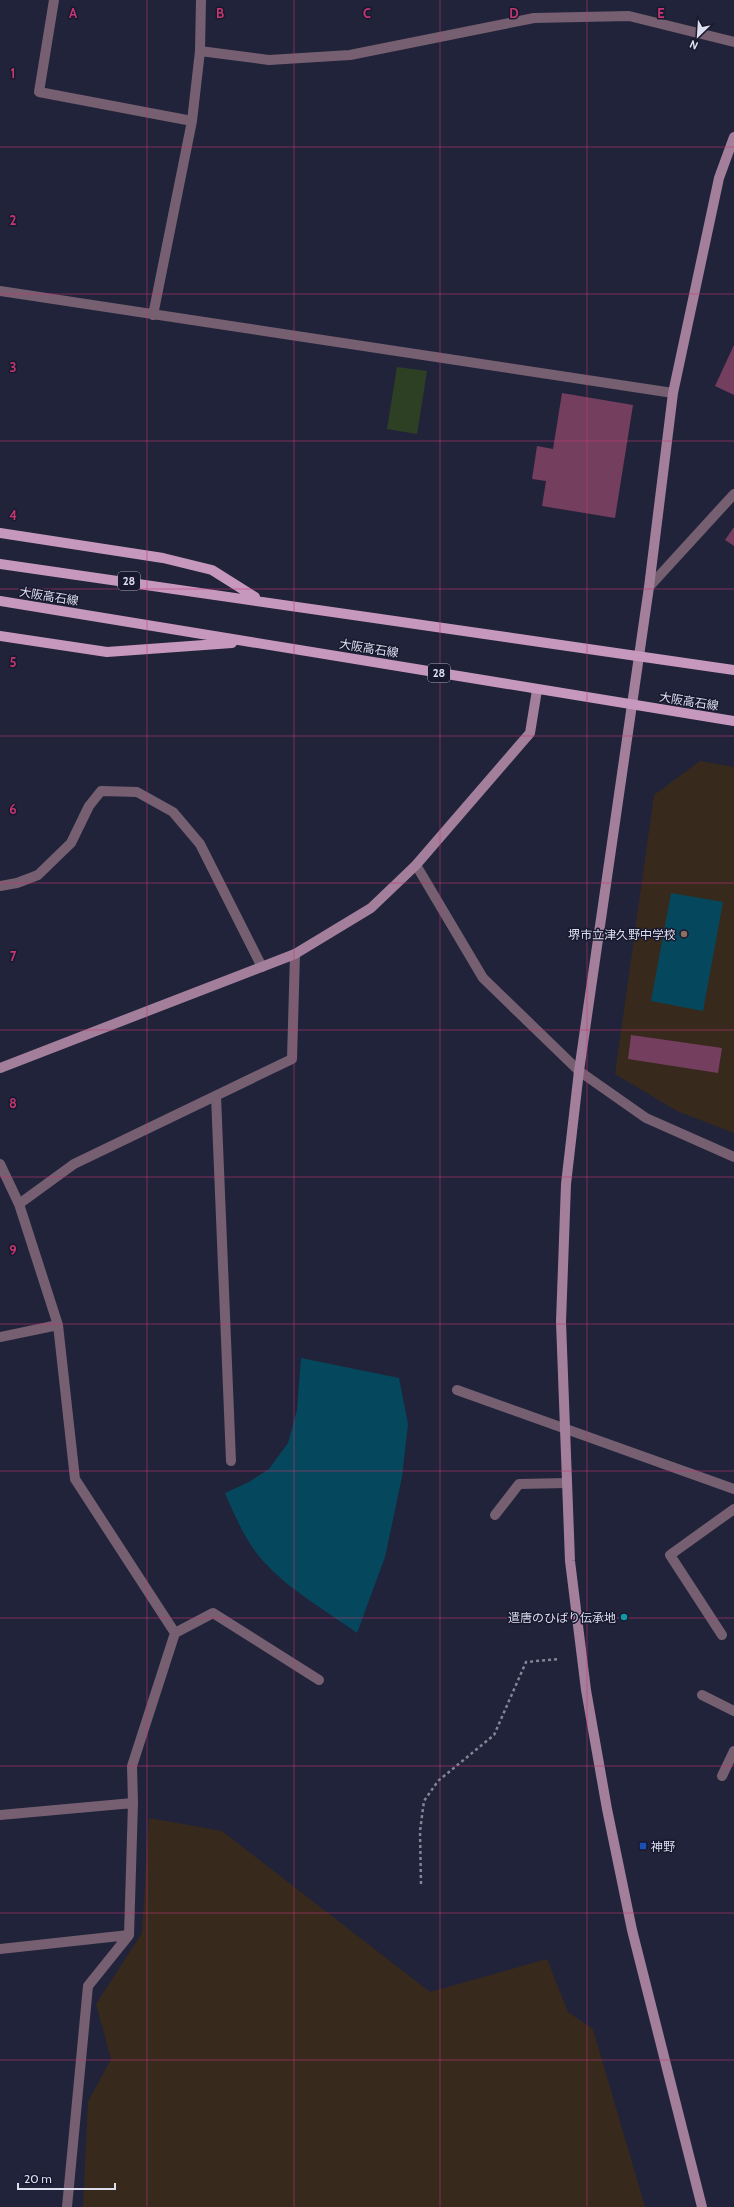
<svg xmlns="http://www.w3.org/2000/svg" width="734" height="2207" font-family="Cabin,'Noto Sans JP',sans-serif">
<rect width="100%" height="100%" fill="#21233a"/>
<path fill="#38291d" d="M700,761l34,6v366l-57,-22 -62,-37 39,-279z
M149,1818l73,13 208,161 117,-33 21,53 25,17 52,178h-562l5,-105 23,-43 -15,-55 46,-71z"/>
<path fill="#2d4024" d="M397,367l30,4 -10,63 -30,-5z"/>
<path fill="#05485d" d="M671,893l52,9 -20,109 -52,-10z
M301,1358l98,20 9,46 -6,53 -17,80 -28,76c-33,-24 -73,-46 -99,-78 -14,-18 -24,-41 -33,-62l24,-11 20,-13 19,-26 9,-33z"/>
<path fill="#743e5e" d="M734,345v50l-19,-9z
M562,393l71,12 -18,113 -73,-12 4,-25 -14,-2 5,-33 16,3z
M734,527v19l-9,-6z
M631,1035l91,13 -4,25 -90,-14z"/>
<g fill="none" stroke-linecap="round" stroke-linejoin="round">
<path stroke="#838598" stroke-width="2.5" stroke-dasharray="3 3" stroke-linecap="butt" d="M421,1884l-1,-53 4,-30 14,-20 56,-46 32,-73 34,-3"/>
<path stroke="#765f71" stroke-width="10" d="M54,0l-15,92 153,29
M200,51l69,9 81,-5 184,-37 95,-2 105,26
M0,291l673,102
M153,315l39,-194 8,-70 1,-51
M649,587l85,-93
M416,865l67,113 96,93 67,47 88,39
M0,886l17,-3 21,-8 33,-32 18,-37 12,-15 36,1 36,20 27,32 62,123
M216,1096l15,365
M0,1164l19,40 39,121 17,154 100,154 -43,133 1,37 -4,132 -41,51 -21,221
M19,1204l55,-40 218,-105 3,-105
M0,1337l58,-12
M457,1390l277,99
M495,1515l24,-31 47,-1
M175,1633l38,-20 106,67
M722,1635l-52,-80 64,-46
M702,1695l32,16
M722,1776l12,-25
M0,1815l133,-12
M0,1949l129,-14"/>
<path stroke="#a37f9b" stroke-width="10" d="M0,1068l295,-114 76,-46 45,-43 114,-132 7,-43
M702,2207l-70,-277 -25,-121 -21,-119 -16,-129 -9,-239 5,-138 13,-113 70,-484 24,-194 46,-215 15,-41"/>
<path stroke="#c798bd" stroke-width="10" d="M0,533l163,25 49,12 43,27
M0,564l734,106
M0,601l734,120
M0,636l107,16 125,-9"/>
</g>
<path fill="none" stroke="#c63671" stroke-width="1" stroke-opacity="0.55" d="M147,0v2207M294,0v2207M440,0v2207M587,0v2207M0,147h734M0,294h734M0,441h734M0,589h734M0,736h734M0,883h734M0,1030h734M0,1177h734M0,1324h734M0,1471h734M0,1618h734M0,1766h734M0,1913h734M0,2060h734"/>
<circle fill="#8d6e63" stroke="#18192f" stroke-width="1.5" cx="684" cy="934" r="4"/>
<circle fill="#0f9aa8" stroke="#18192f" stroke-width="1.5" cx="624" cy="1617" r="4"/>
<rect fill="#1a4fb4" stroke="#18192f" stroke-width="1.5" x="639" y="1842" width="8" height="8" rx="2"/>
<g text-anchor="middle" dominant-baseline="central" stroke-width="3" stroke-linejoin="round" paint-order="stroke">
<g fill="#18192f" stroke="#a2a4b5" stroke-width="1">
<rect x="118" y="572" width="22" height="18" rx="3"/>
<rect x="428" y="664" width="22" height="18" rx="3"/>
</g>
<g font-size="11" font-weight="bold" fill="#dddfef">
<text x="129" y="581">28</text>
<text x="439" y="673">28</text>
</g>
<g font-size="12" fill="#dddfef" stroke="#18192f">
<text transform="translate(49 596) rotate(9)">大阪高石線</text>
<text transform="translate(369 648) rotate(9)">大阪高石線</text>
<text transform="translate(689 701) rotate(9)">大阪高石線</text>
</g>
<g font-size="12" fill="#dddfef" stroke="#18192f" text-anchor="end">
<text x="676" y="934">堺市立津久野中学校</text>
<text x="616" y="1617">遣唐のひばり伝承地</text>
<text x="651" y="1846" text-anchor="start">神野</text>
</g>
</g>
<g font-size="13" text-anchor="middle" font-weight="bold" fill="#c63671" stroke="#18192f" stroke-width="3" stroke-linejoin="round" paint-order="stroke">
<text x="73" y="18">A</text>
<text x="220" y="18">B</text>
<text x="367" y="18">C</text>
<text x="514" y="18">D</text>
<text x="661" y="18">E</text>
<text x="13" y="78">1</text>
<text x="13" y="225">2</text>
<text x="13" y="372">3</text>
<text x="13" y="520">4</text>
<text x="13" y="667">5</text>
<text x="13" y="814">6</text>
<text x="13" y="961">7</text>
<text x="13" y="1108">8</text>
<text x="13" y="1255">9</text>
</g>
<g transform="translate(698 36) rotate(205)" stroke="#18192f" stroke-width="3" paint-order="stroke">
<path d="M0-3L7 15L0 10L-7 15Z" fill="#dddfef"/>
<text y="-6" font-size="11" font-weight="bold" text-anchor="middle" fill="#dddfef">N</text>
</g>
<path d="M18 2183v6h97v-6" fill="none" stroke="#dddfef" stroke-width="2"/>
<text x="24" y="2183" font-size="12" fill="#dddfef" stroke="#18192f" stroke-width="3" paint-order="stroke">20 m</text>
</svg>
